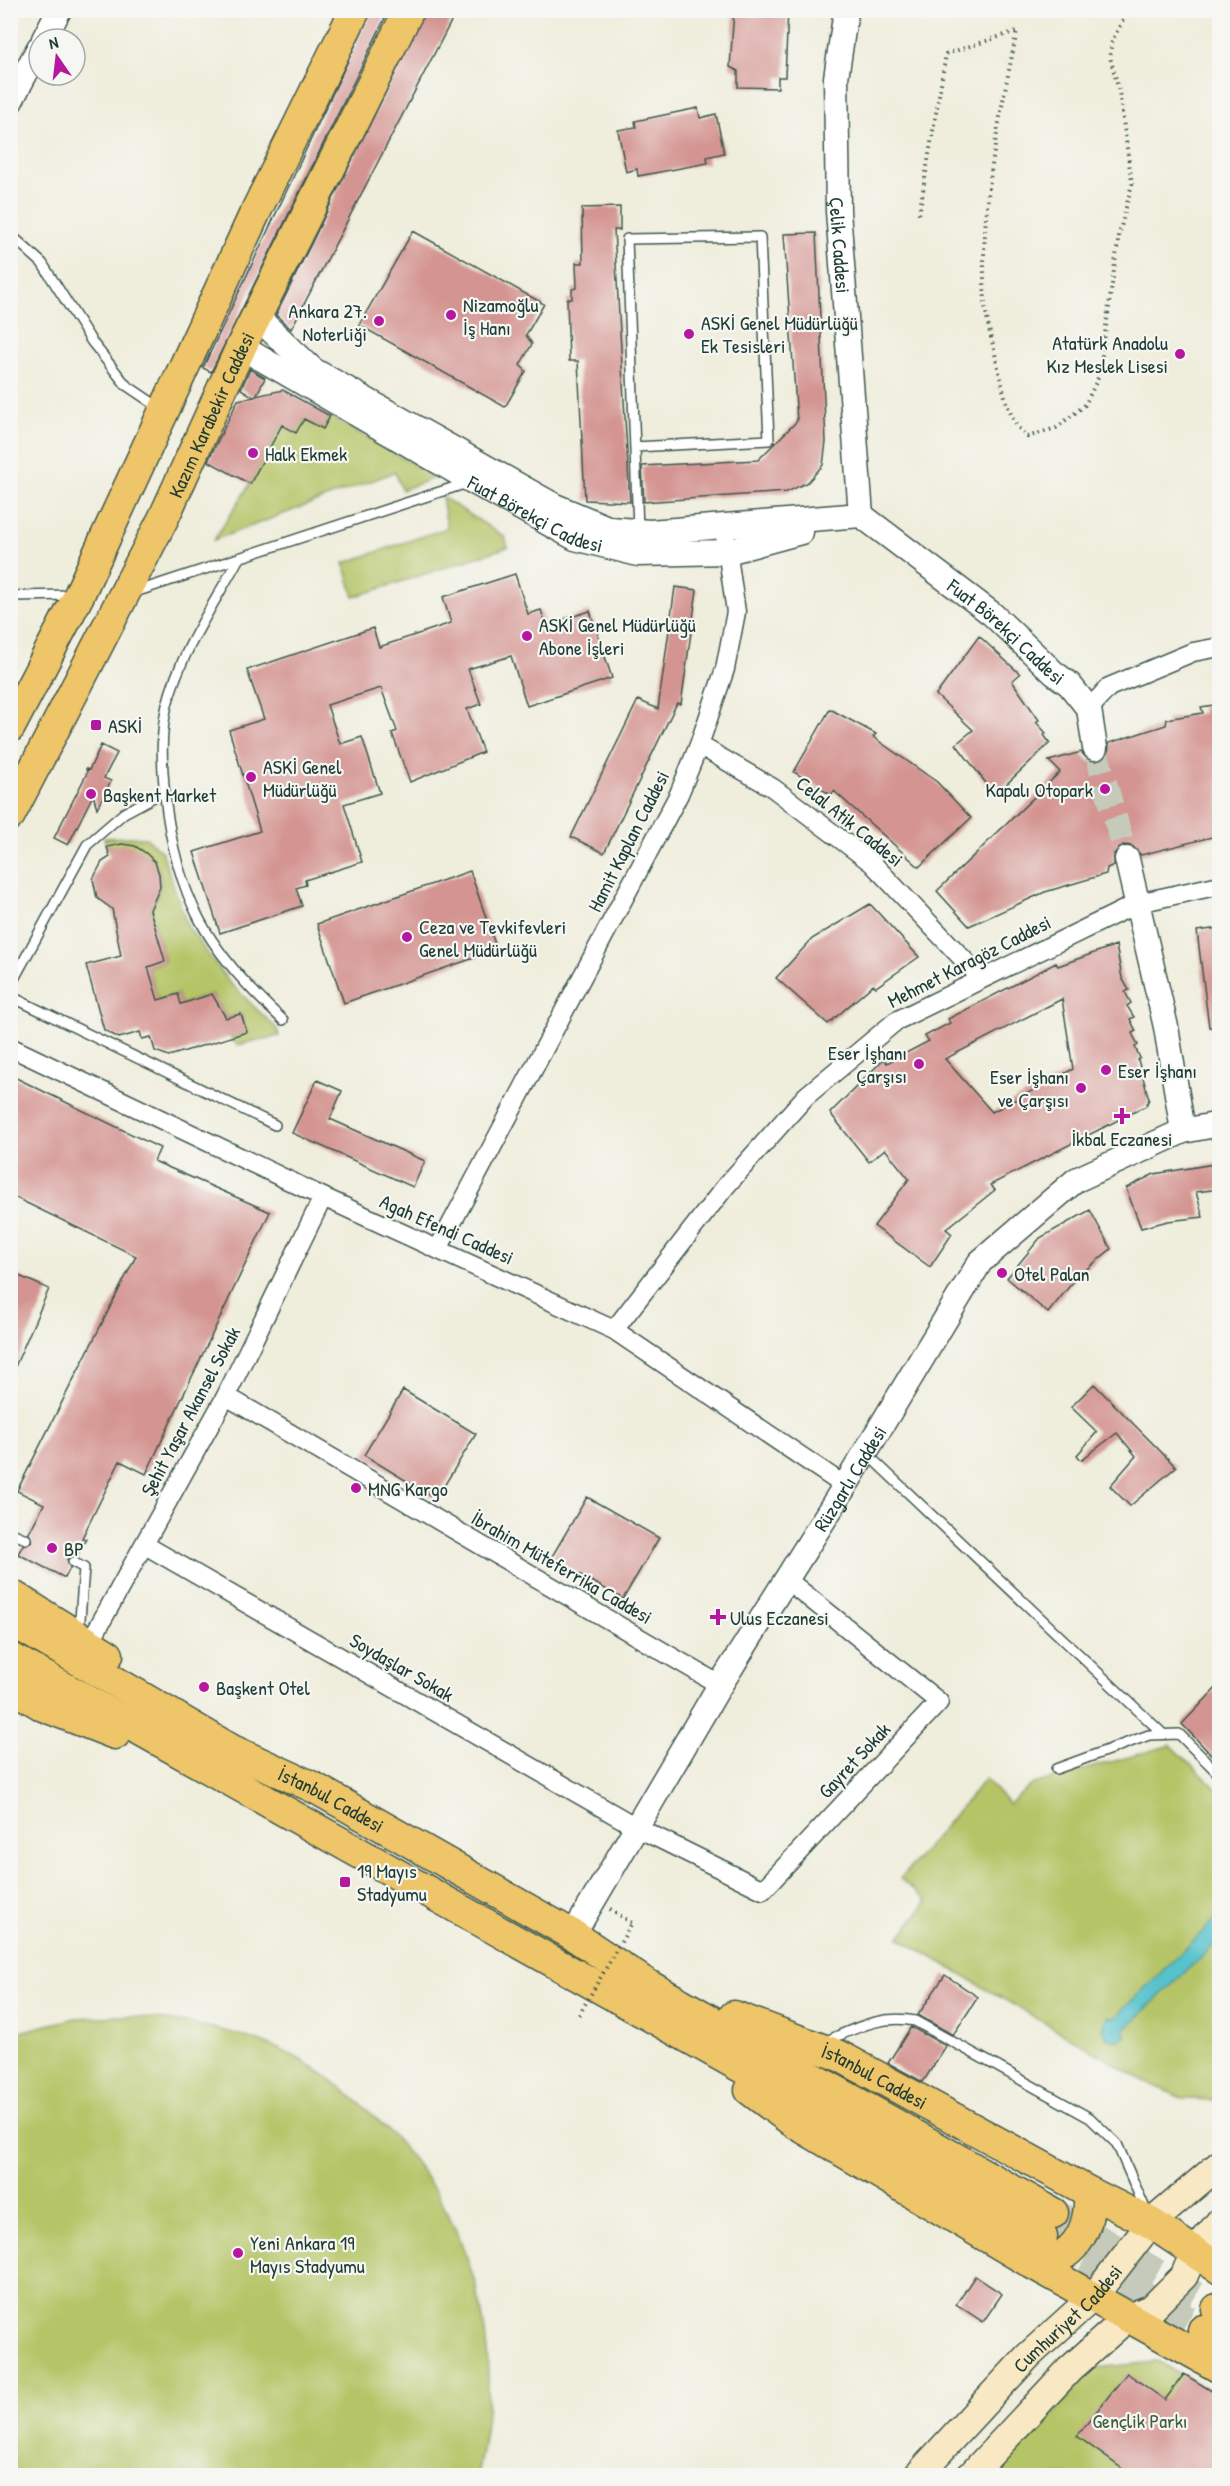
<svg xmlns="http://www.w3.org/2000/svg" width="1230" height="2486" font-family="'Patrick Hand',sans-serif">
<rect width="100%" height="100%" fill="#f6f6f2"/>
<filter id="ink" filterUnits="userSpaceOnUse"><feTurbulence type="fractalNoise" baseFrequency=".0167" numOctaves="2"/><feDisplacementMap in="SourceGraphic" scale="12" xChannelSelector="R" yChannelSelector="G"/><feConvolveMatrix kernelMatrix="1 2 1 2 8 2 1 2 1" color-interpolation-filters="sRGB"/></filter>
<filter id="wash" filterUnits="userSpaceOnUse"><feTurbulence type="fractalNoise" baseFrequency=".008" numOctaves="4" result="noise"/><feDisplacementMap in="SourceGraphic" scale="24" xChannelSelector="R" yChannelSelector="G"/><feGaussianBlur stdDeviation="1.35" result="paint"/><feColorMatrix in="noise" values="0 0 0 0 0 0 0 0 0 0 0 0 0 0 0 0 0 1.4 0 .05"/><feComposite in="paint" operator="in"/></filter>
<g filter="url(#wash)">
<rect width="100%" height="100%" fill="#efeddb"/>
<path fill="#b5c466" stroke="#6a804d" stroke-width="1.5" d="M330,416l106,61 -34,13 -7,-18 -181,68 36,-56 32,-59 14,8 8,-14 19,10z
M442,497l63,40 3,10 -154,50 -10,-34 103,-35z
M129,837l17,1 16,14 26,75 41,55 48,47 2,7 -42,9 -7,-8 17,-5 -6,-18 -15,4 -14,-24 -31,10 -3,-10 -20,6 -10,-33 17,-6 -15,-51c25,-37 0,-70 -43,-63l-3,-9z
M1171,1745l48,46v309l-35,-1 -38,-17 -247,-144 28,-37 -27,-22 85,-100 24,25 24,-20z
M124,2016c60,4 121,14 175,43 28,15 53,37 76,58 99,95 133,226 102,358h-466v-441l65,-16z
M1157,2362l62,33v80l-223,1 98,-108z"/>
<path fill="#55c2cc" stroke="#3a8080" stroke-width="1.5" d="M1219,1916v24l-95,90 3,6 -10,5 -10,-3 -4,-10 5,-11 6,1z"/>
<g id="blocks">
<path fill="#d49592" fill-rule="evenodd" d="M372,10h17l-178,362 -8,-4z
M426,10h31l-166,319 -15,-14z
M734,10h54l-3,67h-7v11l-40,-1v-16l-8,-4z
M698,108l2,10 16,-4 8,39 -17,4 1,6 -70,13 -1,-7 -11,3 -8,-42 18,-3 -1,-6z
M620,207v23h-6l16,272 -45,-2 -7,-139h-9l-2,-62h5v-10l5,-1 -1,-25h7l-1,-55z
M413,231l131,73 -18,31 6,9 -12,21 6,6 -21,36 -146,-82z
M816,233l10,209 -3,23 -15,17 -21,10 -143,10 -2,-36 116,-6 39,-39 -13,-187z
M250,369l15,9 -9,18 27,-6 47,26 -7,13 -19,-10 -8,14 -14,-8 -32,59 -42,-23 30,-61 16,-3 -13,-8z
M515,574l13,40 13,-4 5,15 44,-14 22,67 -85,28 -16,-50 -43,13 13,35 -14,5 16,43 -73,30 -18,-49 5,-2 -16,-43 -54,17 13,39 22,-7 18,56 -36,11 18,58 -57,18 1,5 -10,3 6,18 -82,27 -26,-81 66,-21 -31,-101 35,-11 -17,-49 126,-42 6,19 72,-24 -8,-26z
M675,587l22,3 -16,114 -4,-1 -73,150 -33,-16 67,-137 20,9z
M979,636l41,38 -8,7 27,39 -3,2 10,11 -2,2 6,8 -55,52 -39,-51 17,-14 -37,-35z
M1220,704v131l-79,20 -9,-9 -9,-1 -9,9v11l-7,3 -1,6 -61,18 -76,34 -32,-35 123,-119 -11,-11 32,-9 8,9 9,1 10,-8 1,-11 57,-18 1,-6 36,-6 -2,-6z
M830,709l46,25 -3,3 64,45 34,36 -52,49 -85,-76 -3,4 -37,-23z
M101,745l16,8 -13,25 7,3 -14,27 -4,-13 -25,50 -14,-7 33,-65 -1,-4 3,1z
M122,844l13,2 11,7 9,9 4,12 1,13 -10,23 15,51 -17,6 10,33 20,-6 3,10 31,-10 14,24 15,-4 6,18 -78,24 -14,-5 -4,-14 -9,2 -2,-7 -21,6 -15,-8 -18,-65 35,-9 -9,-47 -15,-11 -4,-19 9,-17 8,-5 -3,-10z
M470,871l27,79 -153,53 -27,-79z
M870,904l49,53 -43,30 -3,-2 -45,39 -52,-46 36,-39z
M1220,928v99h-11l-12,-96z
M1116,945l6,33 7,12 -4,2 6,11 -4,3 7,11 -4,2 6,12 -4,2 6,12 -3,2 5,11 -2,2 11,39 -3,7 -156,79 5,5 -49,39 6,5 -22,33 -56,-41 35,-47 -24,-30 -16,13 -39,-49 54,-54 3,4 42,-22 -4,-5 25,-13 -2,-4 108,-56 2,3zM1062,999l11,70 -81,43 -47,-53z
M10,1075l150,73 -6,13 116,51 -124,262 -26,-13 -38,77 4,1 -9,17h-7l-3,3 3,9 -5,10 -47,-24 5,-9 9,-3 -3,-9 15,-29 -27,-13 119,-235 -126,-61z
M317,1080l25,11 -12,28 95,42 -12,26 -121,-54z
M1220,1163v26l-24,3 7,25 -35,4 -27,7 -15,-40 28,-14z
M1090,1210l21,39 -34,28 -29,36 -41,-35 33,-40z
M10,1272l39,17 -39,89z
M1094,1384l82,83 -46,39 -20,-20 26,-30 -19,-23 -36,27 -4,-5 20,-23 -26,-25z
M403,1390l73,44 -40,65 -72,-44z
M587,1497l72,41 -36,61 -72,-41z
M1220,1684v80l-38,-40z
M945,1975l33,22 -25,38 -35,-20z
M911,2027l35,19 -23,36 -35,-19z
M975,2276l27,18 -19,28 -27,-18z
M1127,2373l38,27 19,-26 36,22v79h-89l-54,-39z"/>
</g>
</g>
<g filter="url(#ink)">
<use href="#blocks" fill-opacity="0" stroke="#3e574d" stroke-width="1.5"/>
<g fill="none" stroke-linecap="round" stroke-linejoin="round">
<path stroke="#c5caba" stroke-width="24" stroke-dasharray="24 12" stroke-linecap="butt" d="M1095,748l32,111"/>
<path stroke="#c5caba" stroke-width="30" stroke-dasharray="30 15" stroke-linecap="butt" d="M1053,2213l164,96
M1045,2238l158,92"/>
<g stroke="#3e574d" stroke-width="12">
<path id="service" d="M10,234l32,29 50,79 34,43 34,23
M635,447l134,-7 -9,-203 -133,2 11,290
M239,558c-25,46 -59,95 -72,147 -7,30 -5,61 -2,91 11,101 43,156 118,224
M132,593l335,-110
M10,596l64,-1
M10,986l77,-141 37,-32 41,-22
M10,996l265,129
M867,1454l295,279
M10,1536l4,-2 12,5
M73,1562l11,6 -5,64
M1056,1769l93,-34 30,-1 41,41
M824,2042c30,-13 57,-28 91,-21l175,97 27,26 30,69"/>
</g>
<g stroke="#3e574d" stroke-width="21">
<path id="minor" d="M1089,709l20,-22 84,-35 27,-5
M699,745l74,43 99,75 109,115
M10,1047l313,150 291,133 231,156
M438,1249l241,-455 20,-49 26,-76 11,-57 -12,-84
M614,1330l111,-143 81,-91 90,-75 242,-118 82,-18
M226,1396l494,289
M145,1545l491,282 127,63 176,-188 -153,-123
M90,1642l136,-246 97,-199"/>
</g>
<g stroke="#3e574d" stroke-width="27">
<g id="tertiary">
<path id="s1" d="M846,10l-10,68 2,133 23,304"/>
<path d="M44,39l15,-29"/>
<path d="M10,102l29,-54"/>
<path id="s2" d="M256,316l57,54 242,136 55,23 40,3 211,-17 131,99 62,59 15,11 20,25 6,39"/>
<path id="s3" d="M241,347l231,134 103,57 63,16 90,-2 73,-20"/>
<path d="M1127,859l39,168 17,104"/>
<path id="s4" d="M573,1935l147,-250 125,-199 135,-224 96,-82 107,-49 37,-7"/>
</g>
</g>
<g stroke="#3e574d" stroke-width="30">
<g id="secondary">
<path id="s5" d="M917,2476l111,-120 66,-60 57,-73 69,-59"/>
<path d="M970,2476l99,-106 58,-52 25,-10 32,-32 10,-23 26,-32"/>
</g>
</g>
<g stroke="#3e574d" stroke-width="33">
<g id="primary">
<path d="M10,727l69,-132 176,-382 100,-203"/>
<path id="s6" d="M10,815l154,-298 77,-170 168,-337"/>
<path d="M10,1594l98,61"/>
<path id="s7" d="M10,1620l222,130 83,38 258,147 75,50 405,228"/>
<path d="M10,1657l1032,579"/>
<path d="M10,1686l33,20 72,28"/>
<path id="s8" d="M734,2016l104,39 251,137 62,31 69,46"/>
<path d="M750,2090l43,32 240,142 187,104"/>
<path d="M1033,2264c41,-3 58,-33 56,-72"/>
<path d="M1217,2309l3,1"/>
<path d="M1203,2330l17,9"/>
</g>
</g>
<path stroke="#3e574d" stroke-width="4" stroke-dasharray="1.5 4.5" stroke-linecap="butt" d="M919,214l27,-160 71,-23c-18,88 -38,180 -32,270 1,22 9,45 13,67 6,24 10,53 29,69l29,-9 29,-23 14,-29 20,-141 13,-51 -13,-93 -9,-34 2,-16 16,-31
M610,1909l22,14"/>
<use href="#service" stroke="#fff" stroke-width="9"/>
<use href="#minor" stroke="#fff" stroke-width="18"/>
<use href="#tertiary" stroke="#fff" stroke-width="24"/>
<use href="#secondary" stroke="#f8e8c3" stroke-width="27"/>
<use href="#primary" stroke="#eec569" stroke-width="30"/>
<path stroke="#3e574d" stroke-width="4" stroke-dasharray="1.5 4.5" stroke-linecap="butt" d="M579,2015l53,-92"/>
</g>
</g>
<g fill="#b5179e" stroke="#f6f6f2" stroke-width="2">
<circle cx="451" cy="315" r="6"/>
<circle cx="379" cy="321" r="6"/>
<circle cx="689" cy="334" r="6"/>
<circle cx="1180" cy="354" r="6"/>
<circle cx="253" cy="453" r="6"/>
<circle cx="527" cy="636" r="6"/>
<rect x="90" y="719" width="12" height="12" rx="3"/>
<circle cx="251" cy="777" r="6"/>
<circle cx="1105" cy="789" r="6"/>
<circle cx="91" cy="794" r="6"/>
<circle cx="407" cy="937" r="6"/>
<circle cx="919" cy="1064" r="6"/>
<circle cx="1106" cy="1070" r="6"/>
<circle cx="1081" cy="1088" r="6"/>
<path d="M1119 1107h6v6h6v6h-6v6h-6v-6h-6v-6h6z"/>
<circle cx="1002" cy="1273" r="6"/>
<circle cx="356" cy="1488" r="6"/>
<circle cx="52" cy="1548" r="6"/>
<path d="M715 1608h6v6h6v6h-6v6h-6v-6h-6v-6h6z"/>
<circle cx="204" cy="1687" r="6"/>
<rect x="339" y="1876" width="12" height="12" rx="3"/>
<circle cx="238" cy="2253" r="6"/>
</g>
<g text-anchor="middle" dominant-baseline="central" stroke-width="4.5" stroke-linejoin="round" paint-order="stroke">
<g font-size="20" fill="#1f3d34" stroke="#f6f6f2">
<text stroke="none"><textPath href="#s1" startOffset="236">Çelik Caddesi</textPath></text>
<text stroke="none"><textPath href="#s6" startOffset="448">Kazım Karabekir Caddesi</textPath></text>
<text stroke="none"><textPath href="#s3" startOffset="339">Fuat Börekçi Caddesi</textPath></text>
<text stroke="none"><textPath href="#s2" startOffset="854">Fuat Börekçi Caddesi</textPath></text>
<text transform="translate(850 821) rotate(39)">Celal Atik Caddesi</text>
<text transform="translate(628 841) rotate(-63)">Hamit Kaplan Caddesi</text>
<text transform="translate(969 961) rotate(-27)">Mehmet Karagöz Caddesi</text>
<text transform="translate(447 1229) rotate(24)">Agah Efendi Caddesi</text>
<text transform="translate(190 1411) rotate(-62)">Şehit Yaşar Akansel Sokak</text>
<text stroke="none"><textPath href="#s4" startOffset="534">Rüzgarlı Caddesi</textPath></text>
<text transform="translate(562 1567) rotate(30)">İbrahim Müteferrika Caddesi</text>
<text transform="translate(402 1667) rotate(30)">Soydaşlar Sokak</text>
<text transform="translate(854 1760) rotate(-47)">Gayret Sokak</text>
<text stroke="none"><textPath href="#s7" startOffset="368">İstanbul Caddesi</textPath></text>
<text stroke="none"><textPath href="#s8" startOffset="153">İstanbul Caddesi</textPath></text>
<text stroke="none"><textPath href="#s5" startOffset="218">Cumhuriyet Caddesi</textPath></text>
</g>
<g font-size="20" fill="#1f3d34" stroke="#f6f6f2" text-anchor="start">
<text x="463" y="304">Nizamoğlu<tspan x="463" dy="23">İş Hanı</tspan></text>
<text x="367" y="310" text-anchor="end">Ankara 27.<tspan x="367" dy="23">Noterliği</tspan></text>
<text x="701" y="322">ASKİ Genel Müdürlüğü<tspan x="701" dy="23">Ek Tesisleri</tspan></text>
<text x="1168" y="342" text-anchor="end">Atatürk Anadolu<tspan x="1168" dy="23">Kız Meslek Lisesi</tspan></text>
<text x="265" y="453">Halk Ekmek</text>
<text x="539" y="624">ASKİ Genel Müdürlüğü<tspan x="539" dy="23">Abone İşleri</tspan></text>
<text x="108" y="725">ASKİ</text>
<text x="263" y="766">ASKİ Genel<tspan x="263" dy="23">Müdürlüğü</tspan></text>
<text x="1093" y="789" text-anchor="end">Kapalı Otopark</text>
<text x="103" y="794">Başkent Market</text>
<text x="419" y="926">Ceza ve Tevkifevleri<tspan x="419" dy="23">Genel Müdürlüğü</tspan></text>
<text x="907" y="1052" text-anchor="end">Eser İşhanı<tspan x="907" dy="23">Çarşısı</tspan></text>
<text x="1118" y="1070">Eser İşhanı</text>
<text x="1069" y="1076" text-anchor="end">Eser İşhanı<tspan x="1069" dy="23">ve Çarşısı</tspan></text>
<text x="1122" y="1138" text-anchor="middle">İkbal Eczanesi</text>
<text x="1014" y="1273">Otel Palan</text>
<text x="368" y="1488">MNG Kargo</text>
<text x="64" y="1548">BP</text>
<text x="730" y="1617">Ulus Eczanesi</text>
<text x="216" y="1687">Başkent Otel</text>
<text x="357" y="1870">19 Mayıs<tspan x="357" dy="23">Stadyumu</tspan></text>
<text x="250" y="2242">Yeni Ankara 19<tspan x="250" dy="23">Mayıs Stadyumu</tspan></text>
</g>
<g font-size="20" fill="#445f40" stroke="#f6f6f2">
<text x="1140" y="2420">Gençlik Parkı</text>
</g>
</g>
<rect width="1230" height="2486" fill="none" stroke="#f6f6f2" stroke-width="36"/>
<g transform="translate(57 57) rotate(346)"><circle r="28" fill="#f6f6f2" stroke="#a0aca6" stroke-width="1.5"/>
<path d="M0-4.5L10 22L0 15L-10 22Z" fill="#b5179e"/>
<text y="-9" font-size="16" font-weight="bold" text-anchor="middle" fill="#1f3d34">N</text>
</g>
</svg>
